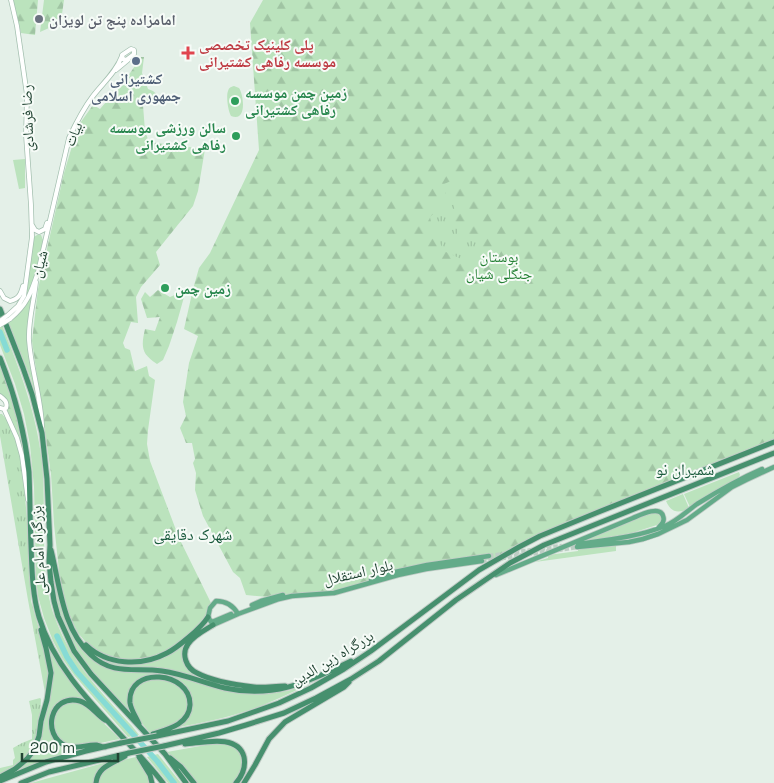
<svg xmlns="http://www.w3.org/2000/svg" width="774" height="783" font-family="'Space Grotesk','Noto Naskh Arabic',sans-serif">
<defs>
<pattern id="forest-firs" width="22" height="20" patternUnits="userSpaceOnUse" patternTransform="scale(1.25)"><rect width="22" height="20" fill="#bbe3bd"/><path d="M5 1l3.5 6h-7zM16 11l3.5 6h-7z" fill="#a0c4a3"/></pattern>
<pattern id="park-tufts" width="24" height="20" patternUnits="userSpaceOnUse" patternTransform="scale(1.25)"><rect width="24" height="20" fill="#bbe3bd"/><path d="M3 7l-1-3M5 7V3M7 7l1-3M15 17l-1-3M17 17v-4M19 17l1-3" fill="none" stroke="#a0c4a3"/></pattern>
</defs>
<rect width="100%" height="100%" fill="#e4f0e8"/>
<path fill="#bbe3bd" d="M234,86l5,2c5,7 8,35 -8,28 -3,-5 -5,-20 -3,-25 1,-4 3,-4 6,-5z
M25,159v29l-6,1 -6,-29z
M37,235h4l2,5c-7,28 -9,56 -32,76l-1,-1 15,-18 7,-44 2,-16z
M34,287l-6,45 12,84 -9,-37 -23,-57c14,-11 20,-18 26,-35z
M2,325c18,45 35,90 40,138 5,49 -4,110 13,155 16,44 46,74 77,108l7,9 -11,2 -54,-62 -12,-17 -9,-17 -9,-23 -6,-22 -2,-17 -2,-92 -4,-42 -6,-31 -9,-30 -15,-39v-19z
M739,472l1,3 -2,3 -48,29 -6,-13z
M683,494l6,14c-10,6 -18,5 -23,-7z
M656,512l5,2 1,7 -2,3 -28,9 -55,10 59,-25z
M616,546v5l-81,11 13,-4v-3l30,-4v-3z
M51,552l10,50 21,45 31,23 12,2h35l100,21 28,-2 21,-8 22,-10c-26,13 -53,27 -81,37 -24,8 -50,13 -75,18l5,-3 11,-20 -12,-23 -32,-6 -18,19 6,24c-30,-32 -64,-65 -77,-109 -5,-19 -6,-39 -7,-58z
M209,624l1,2c-15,11 -40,23 -21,44l64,20 -30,-4 -34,-10 -81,-11 -14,-10v-1l19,7 45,-3z
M43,635c4,8 8,17 13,25 12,20 28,38 44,56l-16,-15 -26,2 -7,23 10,19 35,1c-30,7 -60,17 -89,29l28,-23 6,-13 7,-38z
M147,679c4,0 10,-1 15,0 15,2 28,14 25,29 0,4 -2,8 -4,11 -8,7 -23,11 -33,14 -15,-18 -29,-37 -3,-54z
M67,702l13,1 9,6 31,30c-13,2 -40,10 -51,6 -9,-2 -15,-12 -16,-21 0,-11 5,-16 14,-22z
M217,743l12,1 10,6 4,8v10l-8,15h-39l-13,-15 -16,-16z
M158,754l23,29h-13l-21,-26z
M136,757l13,19 2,7h-54v-2l9,-14 17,-7z
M118,759l-8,3 -15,21h-64z"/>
<path fill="url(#forest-firs)" d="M13,0h25l-3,35 -14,-2z
M44,0h20l-2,14 -4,10 -18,8z
M263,0h511v443l-177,69 -104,47 -57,7 -87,25 -70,7 -33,-3 -6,-17 -7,-6 -30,-56 -8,-26 1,-17 -3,-10 2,-4 -3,-16h-6l-6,-15 6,-12 -3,-14 6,-39 9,-27 -14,-7 9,-40 6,-21 11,-15 49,-103 -9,-127z
M141,57h3l-2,16 6,16 5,2 13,11 -23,3 2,26 4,11 56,7 -7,42 -5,15 -37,46 4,13 -19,22 -5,10 2,26 -7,-1 -8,21 2,5 5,2 5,21 12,-5 2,10 6,4 -7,50 -1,14 3,17 29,77 32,65 -5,12 -16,19 -21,16 -27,10 -30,-2 -23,-12 -11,-13 -9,-18 -9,-35 -6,-56 -3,-50 -19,-133 6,-52 26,-116 14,-47 15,-21 7,4 26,-30z
M158,290l12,7 7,-3 7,3 -7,25 -8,24 -6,14 -6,4c-16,-11 -16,-17 -12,-35l10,2 5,-14 -13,1 -6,-19 4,-7 5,5z
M0,366c16,42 23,75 27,120l-2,-22 -19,-54 2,-2 -4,-11 -4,-3z"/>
<path fill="url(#park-tufts)" d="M451,181l3,17 1,24 4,15 17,5 8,17 -13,4 -12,-5 -15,-7 -12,-24 -2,-10 10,-10 6,-10 -2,-13z
M0,414h2l5,6 10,24 4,13 6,61 4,83 8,28 10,38 -3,31 -18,-98 -28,-164z
M40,698l1,1c-2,40 -3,55 -41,75v-6l13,-3v-5l2,-2 -2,-10 9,-5 10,-4v-24l-3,-14z"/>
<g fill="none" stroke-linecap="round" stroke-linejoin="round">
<path stroke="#86dbd5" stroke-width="5.5" d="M0,332l7,18
M57,636l10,21 10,15 80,89 17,22"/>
<path stroke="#bdcec4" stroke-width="4.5" stroke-dasharray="4.5 2" stroke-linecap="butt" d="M558,550l19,-3
M489,556l73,-10
M482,561l68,-10"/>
<g stroke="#a4c0b0" stroke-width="5.5">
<path id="secondary" d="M131,49l3,1v4l-8,6 -3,-1 -1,-4z
M116,70l12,-10
M32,225l3,5 4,2 6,-3 2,-6
M36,282c-2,19 -8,39 -7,58 2,29 12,57 13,86
M0,291l4,7 6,3c9,-2 11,-7 13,-15
M8,315l10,-9 6,-10 8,-59 -1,-32 -5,-70 1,-40 -10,-69 -6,-26
M10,319c17,-14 21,-26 28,-47l31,-134c7,-15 14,-29 24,-42 10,-13 23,-24 29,-40
M0,396c4,3 8,6 6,12l-2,1 -4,-1
M4,409l13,29 5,18 6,44"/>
</g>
<g stroke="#c1cbc6" stroke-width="6">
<path id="primary" d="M578,544c29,-4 60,-7 87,-18 12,-5 22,-15 32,-22 21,-13 42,-25 65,-35
M577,547l52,-5 14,-3 15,-5 29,-14 45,-33 14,-7 28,-13
M496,575l137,-57c7,-3 27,-13 30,-2 2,5 -1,8 -4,11
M371,580l24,-8 32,-7 62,-9
M252,605l9,-4 22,-6
M238,614c-5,-9 -12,-13 -22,-13l-6,7 -2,9 5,8 25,-11 41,-15 13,-3 42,-3 64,-18 28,-6 56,-8
M212,622l19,-8"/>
</g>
<g stroke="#c1cbc6" stroke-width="7">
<path id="trunk" d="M0,309l23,59 9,26 10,39 5,46 3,66 -1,17 2,20 3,19 4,15 16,35 17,23 74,80 21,29
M0,358c15,37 25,75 29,114 1,25 1,49 2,73 1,24 1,48 8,72 20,67 83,113 124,166
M51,550c9,36 11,78 40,105 22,21 45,12 71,16 22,3 42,12 63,17 49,11 82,-6 126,-27
M213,625c-8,5 -19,10 -25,19 -7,10 -2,24 9,29 15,8 39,12 57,14 10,1 21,-1 31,-1
M86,645c21,20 55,22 81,8 8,-4 15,-10 22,-16 7,-6 14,-12 19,-20
M105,720c-9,-6 -15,-16 -25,-19 -30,-8 -39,34 -14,45 11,4 21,-2 31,-1 3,1 5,2 8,2
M139,724c-3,-7 -8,-14 -9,-21 -3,-38 61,-32 60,2 -1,19 -21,24 -37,29
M157,736l71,-15 51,-18 32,-15 33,-19 27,-18 108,-81 40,-23 21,-11 56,-23 178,-71
M185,744c17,-1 53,-11 59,13 2,10 -2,19 -8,26
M164,746l55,-13 27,-8 38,-12 32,-15 35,-19 28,-18 77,-61 54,-37 34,-18 230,-92
M139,757l11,18 2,8
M170,758l11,9 13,16
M0,777l15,-8 12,-10 7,-9 5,-14 2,-15 6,-21 4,-27 -5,-25 -5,-18
M0,781l46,-19 40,-11 35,-8
M21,783l28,-11 80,-19
M96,783c2,-17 16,-19 29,-27
M244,783l11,-18 14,-26 16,-17 59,-35 5,-5"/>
</g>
<use href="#secondary" stroke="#fff" stroke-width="4"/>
<use href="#primary" stroke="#63ab89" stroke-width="4.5"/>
<use href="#trunk" stroke="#46906e" stroke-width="5"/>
<g stroke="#a4c0b0" stroke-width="5.5" stroke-linecap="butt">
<path id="secondary-bridge" d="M0,321l8,-6
M0,325l10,-6"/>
</g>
<g stroke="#c1cbc6" stroke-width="7" stroke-linecap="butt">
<path id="trunk-bridge" d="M121,743l36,-7
M129,753l35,-7"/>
</g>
<use href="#secondary-bridge" stroke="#fff" stroke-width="4"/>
<use href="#trunk-bridge" stroke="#46906e" stroke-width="5"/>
</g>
<circle fill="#6b7280" stroke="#f6fbf7" stroke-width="2" cx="39" cy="19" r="5"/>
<path fill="#e0444e" stroke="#f6fbf7" stroke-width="2" d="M185.5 45.5h5v5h5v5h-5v5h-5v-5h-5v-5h5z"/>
<circle fill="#5c6f8a" stroke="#f6fbf7" stroke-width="2" cx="136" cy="61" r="5"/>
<g fill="#2e9e5b" stroke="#f6fbf7" stroke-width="2">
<circle cx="235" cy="101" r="5"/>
<circle cx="236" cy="136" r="5"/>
<circle cx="165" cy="288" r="5"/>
</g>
<g text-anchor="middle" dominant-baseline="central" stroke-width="4" stroke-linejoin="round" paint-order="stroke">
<g font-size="15" font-weight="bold" fill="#5b616d" stroke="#f6fbf7" text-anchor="start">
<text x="49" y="19">امامزاده پنج تن لویزان</text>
</g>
<g font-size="15" font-weight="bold" fill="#be3a42" stroke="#f6fbf7" text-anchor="start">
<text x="199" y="44">پلی کلینیک تخصصی<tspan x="199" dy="17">موسسه رفاهی کشتیرانی</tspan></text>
</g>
<g font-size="15" font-weight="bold" fill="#4e5e75" stroke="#f6fbf7">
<text x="136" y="78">کشتیرانی<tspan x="136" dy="17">جمهوری اسلامی</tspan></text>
</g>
<g font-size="15" font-weight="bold" fill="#27864d" stroke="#f6fbf7" text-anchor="start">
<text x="245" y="92">زمین چمن موسسه<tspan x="245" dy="17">رفاهی کشتیرانی</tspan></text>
<text x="226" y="127" text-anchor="end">سالن ورزشی موسسه<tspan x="226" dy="17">رفاهی کشتیرانی</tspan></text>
<text x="175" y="288">زمین چمن</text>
</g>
<g font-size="15" fill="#214433" stroke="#f6fbf7">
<text transform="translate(27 118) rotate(-92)">رضا فرشادی</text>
<text transform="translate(73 134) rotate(-67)">بیات</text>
<text transform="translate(39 264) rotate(-75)">شیان</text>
<text transform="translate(38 550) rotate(-93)">بزرگراه امام علی</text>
<text transform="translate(358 572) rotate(-13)">بلوار استقلال</text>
<text transform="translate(332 658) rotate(-31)">بزرگراه زین الدین</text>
</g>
<g font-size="15" fill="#258135" stroke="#f6fbf7">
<text x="499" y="256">بوستان<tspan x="499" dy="17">جنگلی شیان</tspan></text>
</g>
<g font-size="16" fill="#195a3c" stroke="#f6fbf7">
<text x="685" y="469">شمیران نو</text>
<text x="193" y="534">شهرک دقایقی</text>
</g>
</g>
<path d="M22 753v8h96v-8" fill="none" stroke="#214433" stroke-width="2.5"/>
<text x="30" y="753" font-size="15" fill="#214433" stroke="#f6fbf7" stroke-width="4" paint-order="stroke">200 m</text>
</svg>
